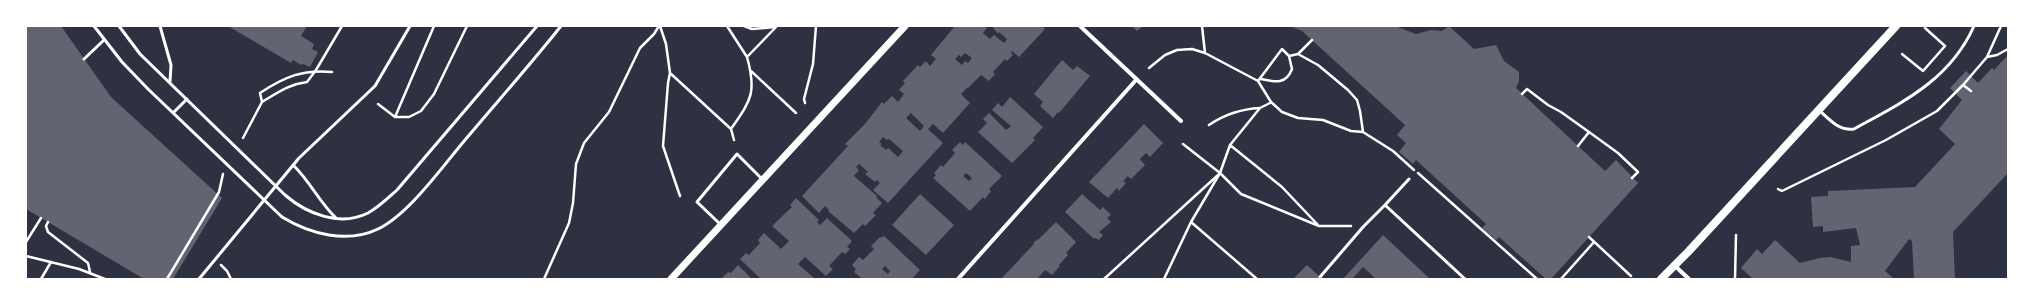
<svg xmlns="http://www.w3.org/2000/svg" width="2034" height="305" font-family="'Zilla Slab',serif">
<rect width="100%" height="100%" fill="#2d3142"/>
<path fill="#626471" fill-rule="evenodd" d="M26,26h35l50,71 111,101 -49,81h-29l-118,-70z
M228,26h79l-6,10 13,8 -2,5 6,3 -8,15 -7,-3 -2,1 -8,-5 -2,3z
M955,26h30l2,2 -4,5 7,6 4,-4 10,8 3,-4 -8,-7 -1,2 -6,-8h50l3,3 -26,28 -7,-6 -1,2 2,2 -6,6 -2,-2 -12,13 2,2 -6,7 -8,-6 -13,13h-1l-6,6 9,9 -27,30 -10,-9 -5,5 15,14 -55,60 -15,-13 7,-7 -3,-3 -2,2 -10,-8 3,-2 -9,-8 -3,3 3,3 -5,6 23,20 -1,1 6,6 -9,10 3,2 -11,11 -2,-2 -9,9 -26,-22 1,-1 -4,-4 -6,7 -17,-17 46,-50 -3,-2 20,-20 17,-22 2,2 8,-8 6,6 6,-8 -5,-4 6,-7 -2,-2 15,-16 2,2 6,-6 4,5 6,-7 -5,-4zM965,53l7,5 -4,5 -3,-2 -3,4 -7,-6 4,-4 2,2zM911,113l13,13 -4,5 -14,-13zM883,137l4,3 2,-1 14,12 -5,6 -10,-9 -2,2 -6,-5 2,-1 -3,-2z
M1132,26h11l-6,5z
M1289,26h106l21,8 15,-4 11,1 7,-5 25,23 22,-4 8,16 15,11v9l-3,7 89,83 11,-11 22,23 -87,96h-5l-47,-42 -3,3 -14,-12 4,-4 -70,-64 -3,4 -14,-12 7,-9 -9,-8 8,-10 -103,-94z
M2006,57l2,2v114l-55,59 2,47h-41l-2,-38 -3,-2 -24,32 9,8h-141l-12,-11 16,-19 5,5 13,-14 25,23 20,-5 11,-1 20,5v-16l9,-1 -4,-17 -33,4v-6l-10,1 -2,-30 17,-1v-5l87,-4 40,-43 -16,-15 23,-29 -12,-12 16,-17 12,12 14,-15 2,2z
M1062,60l11,10 4,-4 13,10 -31,37 -1,-1 -5,6 -13,-12 3,-4 -9,-8z
M1010,97l33,30 -10,11 2,2 -23,23 -34,-31 9,-9 -4,-4 6,-6 17,17 3,-2 2,-2 -19,-16 6,-7 4,4z
M1144,124l19,19 -13,14 -4,-4 -6,6 5,6 -14,14 -3,-3 -5,5 3,2 -7,8 -2,-3 -9,10 -19,-16z
M960,142l3,3 2,-3 37,34 -13,13 2,2 -6,8 -2,-2 -13,14 -37,-33 3,-3 -2,-2 7,-8 2,2 12,-14 -3,-3zM966,173l6,5 -3,3 -6,-5z
M920,194l34,31 -28,30 -34,-30z
M1082,194l18,16 3,-3 8,8 -4,3 4,4 -12,10 4,3 -4,5 -4,-2 -1,1 -29,-27z
M796,198l23,22 -2,2 3,3 7,-7 25,23 -5,6 3,2 -5,5 -3,-2 -13,14 4,3 -7,7 -21,-19 -7,7 17,15h-54l-21,-20 6,-6 3,2 11,-12 -2,-3 6,-7 17,16 8,-8 -17,-15 20,-19 -2,-2z
M1056,222l20,20 -10,11 2,2 -9,10 1,1 -8,9 -7,-5 -8,9h-36l32,-34 2,-4 4,-2z
M1383,235l47,44h-54l-13,-12 -11,12h-9z
M884,236l36,34 -8,9h-50l-8,-7 2,-3 -4,-4 7,-8 4,3 11,-11 -3,-3 9,-9 1,1zM885,266l5,5 -2,3 -6,-5z
M738,265l14,14h-31l7,-7 3,1z
M1307,265l15,14h-29z"/>
<g fill="none" stroke-linecap="round" stroke-linejoin="round">
<path stroke="#fff" stroke-width="2.5" d="M660,26l6,18 4,29 61,56 3,11
M727,26l20,31 30,-31
M744,26l8,3 23,-2
M1202,26l3,27
M1298,54l20,11 30,25 9,10 3,11 3,21
M1902,54l21,17 22,-25 -20,-18
M1987,57l10,-2 11,-6
M1149,68l16,-13 12,-5 15,-1 13,4 53,28 13,21 11,10 16,6 25,2 28,11 12,1 30,19 21,19
M751,71l45,42
M670,73l-2,10 -5,63 17,50
M1261,79c14,3 25,6 31,-10l-3,-13
M1258,81l24,-32 7,7 9,-2 14,-14
M1963,85l8,6
M1522,94l5,-5 21,16 13,7 28,20
M262,102c15,-9 27,-18 45,-20l9,-12 26,-44
M805,103l-1,-4 9,-35 3,-38
M378,104l17,13h14l12,-6 13,-17 33,-68
M395,117l39,-91
M1209,125c16,-11 32,-16 51,-17
M731,129c20,-29 26,-36 16,-72
M243,138l19,-36 -2,-9c24,-16 43,-24 72,-21
M1183,144l37,29 21,21 78,32h32
M1230,145l52,42 36,38
M1578,146l11,-14 29,21 20,19 -6,6
M1418,173l119,106
M1778,189l4,2 104,-51 51,-29 26,-26 24,-28 14,-31
M48,222l-2,4 2,6 40,31 2,9
M1191,222l66,57
M1589,237l42,39
M26,242l15,-24
M26,256l53,13 26,10
M221,265l6,6 4,8
M41,279l10,-17
M167,279l52,-87 4,-18
M544,279l25,-56 4,-20 3,-39 8,-21 25,-31 31,-64 14,-14 5,-8
M1104,279l114,-104
M1164,279l27,-57 29,-49 10,-28 30,-37 10,-5
M1561,279l33,-37
M1735,279l1,-44"/>
<path stroke="#fff" stroke-width="3" d="M94,26l28,36 26,27 134,128c28,17 65,27 96,12 31,-15 64,-62 87,-89 32,-38 65,-75 96,-114
M119,26l21,28 145,141c22,19 55,32 83,18 11,-6 20,-15 29,-23l140,-164
M160,26l11,39 -1,17
M84,59l20,-19
M1819,110c11,10 20,21 35,19 49,-27 96,-49 120,-103
M174,112l13,-13
M293,165c17,16 26,37 43,53
M1385,205l24,-26
M720,224l-23,-22 40,-48 25,25
M1320,277l43,-50 22,-22 80,74
M199,279l100,-121 76,-72 35,-60"/>
<path stroke="#fff" stroke-width="4" d="M1080,26l101,95
M1675,266l14,13
M958,279l178,-199"/>
<path stroke="#fff" stroke-width="7" d="M671,279l234,-253"/>
<path stroke="#fff" stroke-width="8" d="M1661,279l27,-27 208,-226"/>
</g>
<rect width="2034" height="305" fill="none" stroke="#ffffff" stroke-width="54"/>
</svg>
